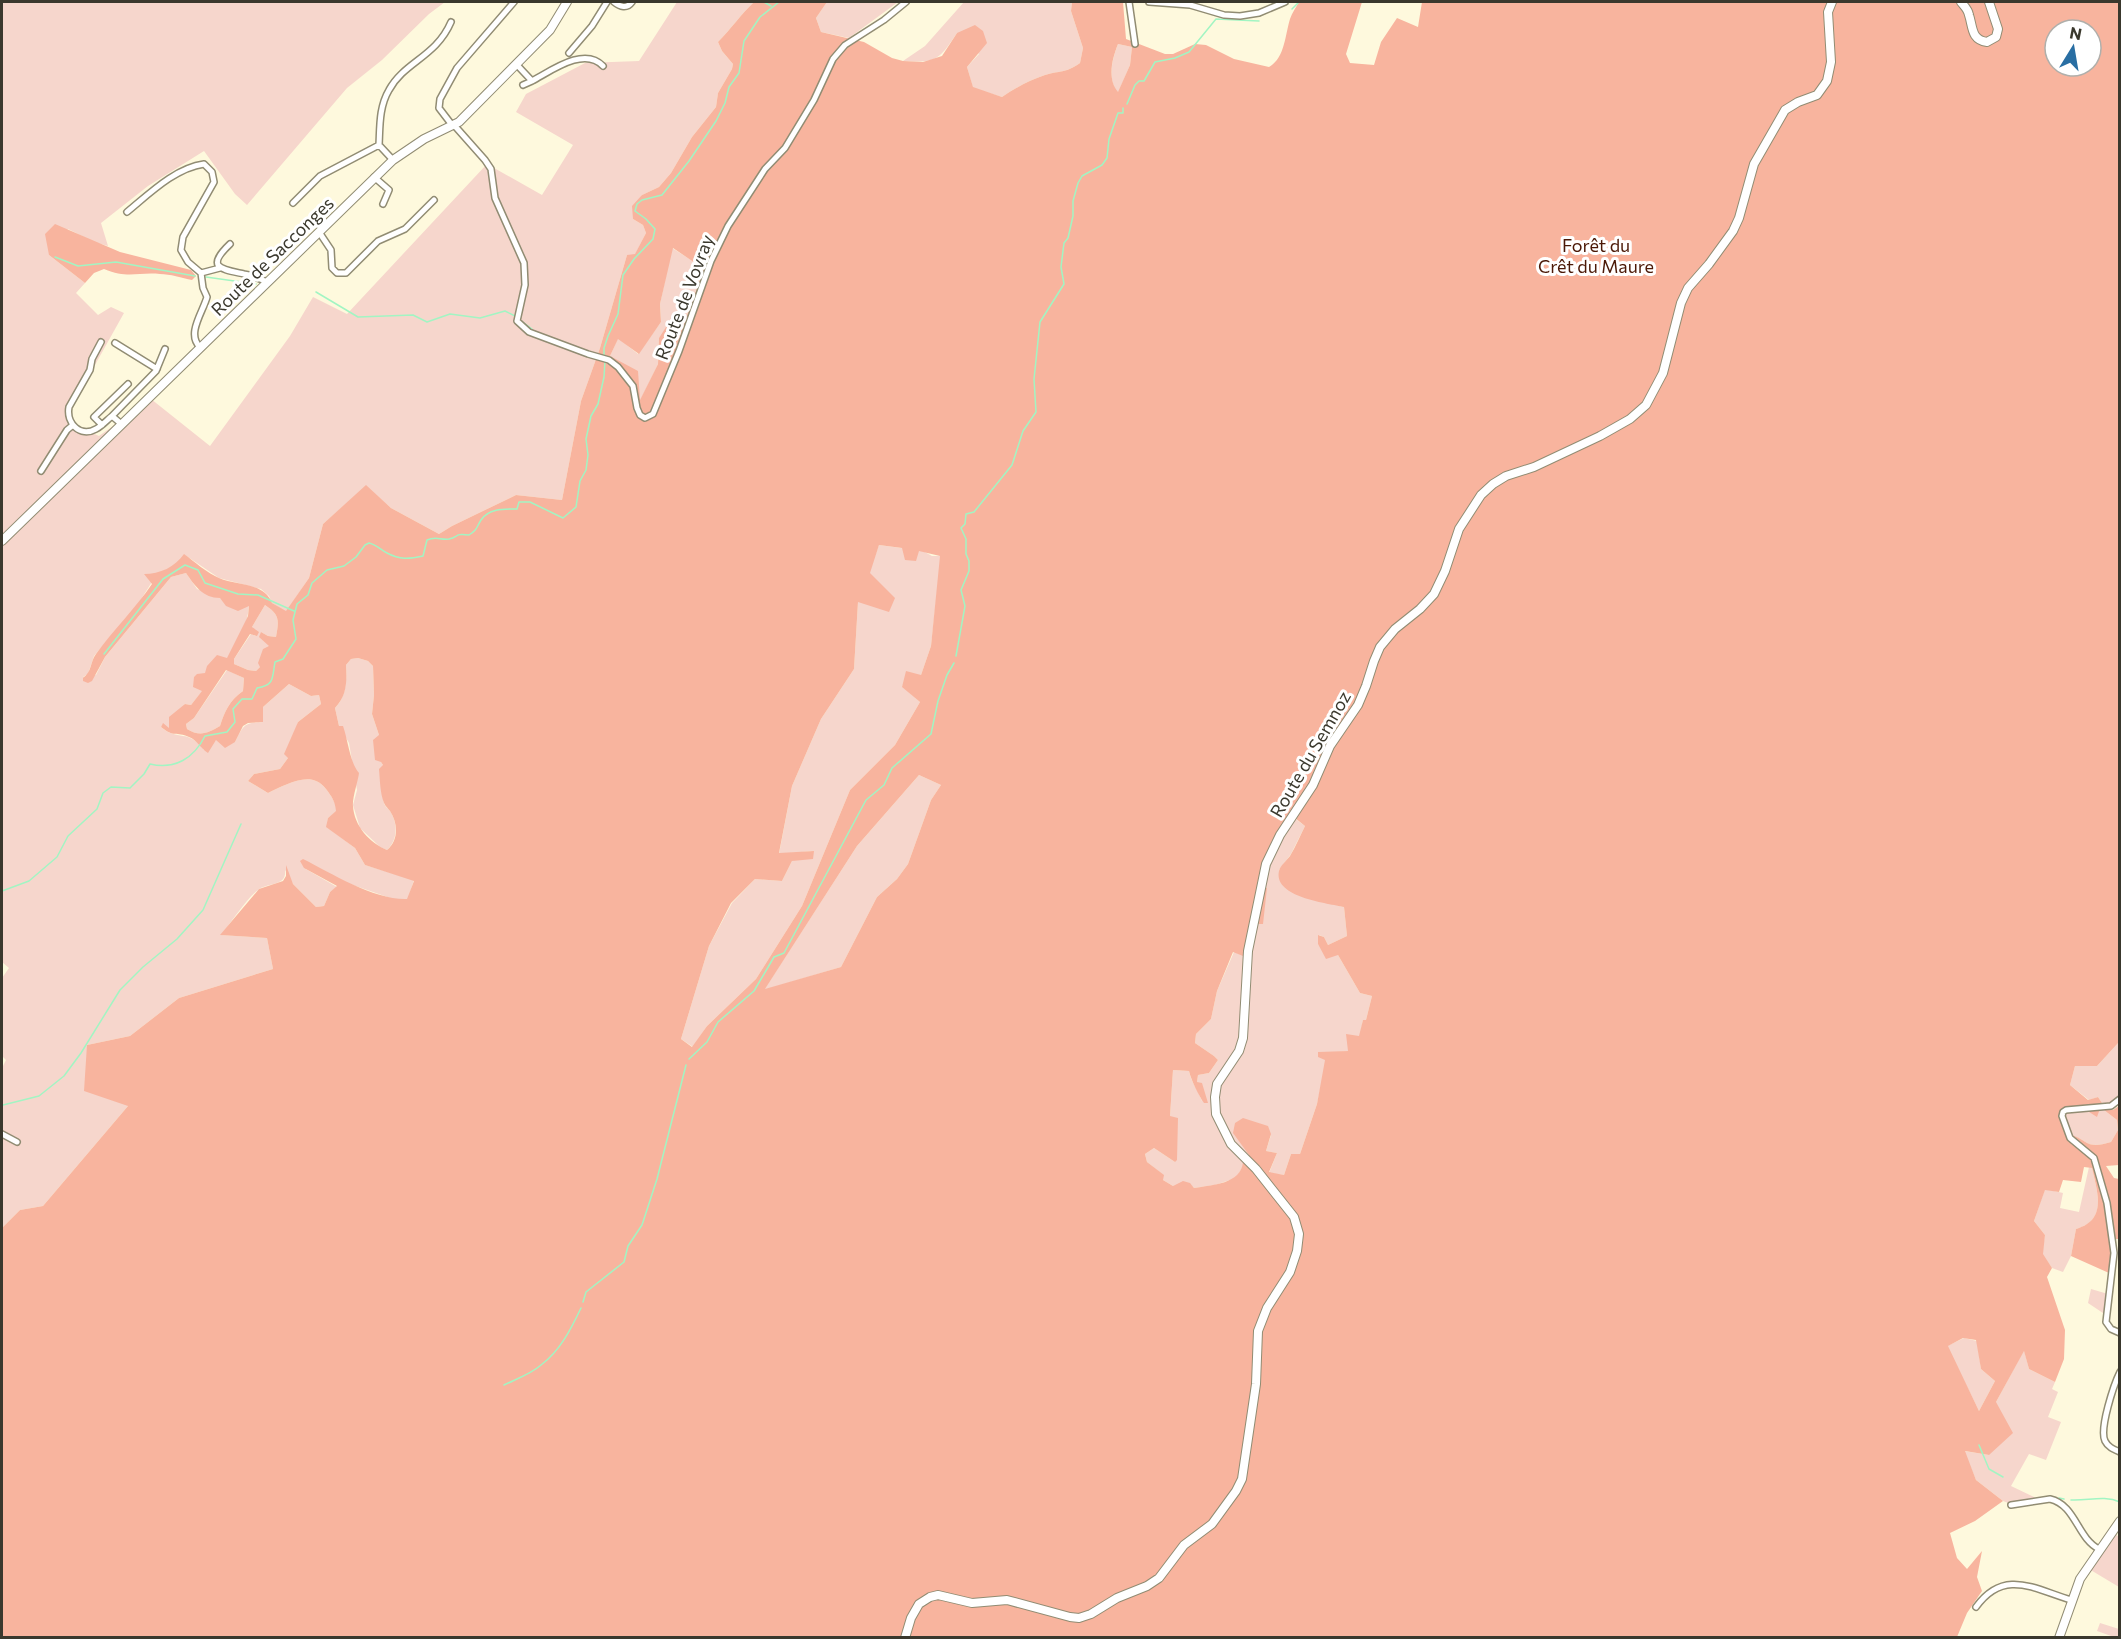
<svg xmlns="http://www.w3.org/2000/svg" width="2121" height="1639" font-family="Commissioner,sans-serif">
<rect width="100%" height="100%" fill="#fef9dd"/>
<path fill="#f6d6cc" d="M2,2h443l-16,12 -47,46 -35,28 -100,117 -12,-11 -31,-43 -56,35 -47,37 7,23 -14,-4 -26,-13 -19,26 36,28 -9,10 22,22 13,-8 13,6 -57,102 7,10 25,11 52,-37 59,47 80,-110 23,-39 34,17 140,-150 55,31 31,-50 -57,-33 10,-18 59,-31 54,-2 38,-59h77c-13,12 -23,27 -36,40l4,9 11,13 -1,5 -14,24 -2,14 -24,30 -21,36 -12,14 -17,8 -9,24 10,6 3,8 -11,22h-8l-27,93 -19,53 -19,99 -46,-5 -64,31 -13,8 -48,-26 -25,-22 -43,38 -14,54 -23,34 -14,-9 -3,-7 -8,-7 -42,-11 -34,-23 -7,9 -21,10 -19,30 -44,52 -6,18 -5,3 13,-2 9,-18 66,-80 15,-4 11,16 23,9 29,8c-3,37 -35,71 -58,99l-6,-1 -16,25 -6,-5 -2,3c17,15 27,1 43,23l13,-11 18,3c9,-17 8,-19 28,-20v-15l26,-23 22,12 8,-1 2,9 -23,18 -10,36 -8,11 -26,5 -6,7 20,12c18,-8 43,-24 58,-4 6,8 9,12 11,22l-9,7 -1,9 28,21 10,17 49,15 -6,19 -12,1 -92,-32 33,19 -7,5 -6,14 -8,1 -23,-23 -8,-14c2,17 -17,12 -27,20 -12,9 -27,33 -37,45l46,3 6,31 -94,29 -49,38 -43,9 41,61 -85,100 -23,4 -18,18v-160l4,-8 -4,-4v-78l7,-10 -7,-6z
M827,2h71l-49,36 -28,-6 -5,-14z
M964,2h108l-1,9 12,37 -3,15c-16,11 -19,7 -35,12 -15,5 -30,13 -43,22l-29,-9 -6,-21 12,-13 -22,-21c-18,27 -20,30 -54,28l22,-15z
M1118,44l14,3 -2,18 -12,28c-11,-14 -6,-33 0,-49z
M672,248l32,20 -21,58 -24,12 -1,26 -18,37 -30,-45 8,-18 20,16 23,-32 -1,-18z
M879,545l44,6 9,5h9l-10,90 -10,29 -19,11 18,16 -25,43 -45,45 -48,116 -46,73 -49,47 -14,21 -12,-8 28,-93 23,-43 23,-24 27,2 10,-20 21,-10 -34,3 13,-68 29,-67 33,-50 4,-67z
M265,605c15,10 14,15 11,32l-8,-1 -7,-4 9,14 -10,21 -4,4 -8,-1 -14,-6v-5l17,-25 5,2 -4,-9z
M358,658l10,3 5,5 1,29 -2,19 7,21 2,27 2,3c0,11 -2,27 1,38 1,4 4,5 6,8 8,12 8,29 -3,39l-7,-3 -20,-19 -7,-23 4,-15 -8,-47 -10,-17 -4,-18c11,-11 12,-28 11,-43l5,-6z
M227,670l17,8 -1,13c-14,10 -18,20 -23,35 -12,7 -20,11 -33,3l-1,-5 8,-6z
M919,775l22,10 -10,15 -23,64 -11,15 -20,18 -36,70 -77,23 93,-144z
M1289,814l16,12 -14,28 -12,16 25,27 40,10 3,29 -19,9 -4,-8 -5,-2 -1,9 20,11 22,38 12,3 -6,24h-3l-3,17 -11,14 -21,2 -11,51 -17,50h-9l-7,21 -15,-2 8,-20 -11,-2 5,-16 -21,20 -14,23 -21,7 -21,3 -5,-5 -16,3 -10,-6v-5l-16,-13 -2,-8 9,-6 21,14 -5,-46 3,-46 16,1c2,11 9,19 13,30l-5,-19 1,-7 11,-2 9,-13 -4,-4 -19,-13 1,-9 15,-15 6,-28 17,-39 9,3 6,-26 3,-5 8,-53 10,-28z
M2119,1042l-1,54 -7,8 -9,-1 -4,-6 -9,3 -19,-15 5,-19h22z
M2101,1109l3,1 13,10 1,10 -7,12c-28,9 -23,-5 -46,-8l-5,-20z
M2089,1167l3,1c5,24 16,52 -16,61l-5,27 -8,16 -11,-4 -10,-14 3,-19 -11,-14 11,-32 18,4 -3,15 19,4z
M2091,1289l17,5 -2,21 -18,-12z
M1964,1338l13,3 4,28 14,12 -16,30 -32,-65z
M2024,1350l5,19 26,13 -3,7 6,3 -10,25 13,5 -15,38 -17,-6 -18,32 27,13 -27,5 -8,-3 -27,-21 -12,-29 25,4 7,-53z
M2115,1534l4,3v50l-30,-18z
M2100,1623l19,6v8h-5l-17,-6z"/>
<path fill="#f8b49e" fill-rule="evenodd" d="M754,2h73l-11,16 5,14 43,10 28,16 11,3 20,1 19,-6 15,-23 18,-8 8,6 4,12 -20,24 6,20 29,10c13,-9 28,-17 43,-22 16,-5 19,-1 35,-12l3,-15 -12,-37 1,-9h51l3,37 39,15h8l22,-10 11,1 28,14 35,8c16,-9 16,-32 21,-48 2,-6 6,-12 9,-17h63l-16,52 4,9 24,2 7,-23 16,-24 21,9 4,-25h697v1040l-22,24h-22l-5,19 18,15 10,-3 4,6 -5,14 -11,-7 -26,4 6,20c22,3 17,17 45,8l7,-12 -1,-10 -13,-10h9l6,-4v59l-13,1 8,12 5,1v60h-4l-6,34 -38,-17 5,-27c32,-9 21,-38 16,-61l-8,-1 -3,15 -18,-2 -4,12 -14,-2 -11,31 11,14 -2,19 9,14 -5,9 18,53 -1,29 -9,23 -26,-13 -5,-18 -28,51 17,31 -24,22 -24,-4 11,29 27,21 -28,20 -25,12 7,25 10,11 15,-18 -5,26 5,14 -15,22 -10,24 -1955,1v-410l18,-18 23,-4 85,-100 -44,-15 3,-46 43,-9 49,-38 94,-29 -6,-31 -47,-3 39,-46 24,-8 3,-5v-11l7,19 23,23 8,-1 6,-14 7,-6 -33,-18 -4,-7 3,-2c30,15 71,41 104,40l7,-18 -49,-16 -10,-17 -29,-21 2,-9 8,-7c-1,-10 -4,-14 -10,-22 -15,-20 -40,-4 -58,4l-20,-12 6,-7 26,-5 8,-11 -4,-4 14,-32 23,-18 -2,-9 -8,1 -22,-12 -26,23v15l-15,1 -5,3 -8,16 -10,6 -9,-8 -8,13c-8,-5 -11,-13 -19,-16 -13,-6 -15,1 -28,-10l2,-4 6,5v-11l16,-13 6,1 11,-14 -9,-4 1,-10 3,-3 8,-1 2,-7 10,-11 10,3 21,-42 1,-10 -11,5 -12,-5 -6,-8c-17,0 -25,-12 -34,-25l-15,4 -66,80 -13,24 -4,2 -5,-2v-3c9,-6 7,-16 13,-24 17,-24 39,-45 56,-70l-8,-10c16,0 31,-7 40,-20 11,8 23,19 35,24 18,8 45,4 53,25l14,8 23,-33 14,-54 43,-39 25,23 48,26 13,-8 64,-31 46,5 19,-99 19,-53 27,-93 8,-1 11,-21 -3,-8 -10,-6 -1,-13 10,-11 17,-8 12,-14 21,-36 24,-30 2,-14 14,-24 1,-5 -11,-13 -4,-9c13,-13 23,-28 36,-40zM2055,30h36v36h-36zM1118,44l14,3 -2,18 -12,27c-11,-13 -6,-33 0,-48zM673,248l31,21 -21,57 -15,-2 -9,14 -1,26 -18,36 -2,-29 -28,-15 8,-17 21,15 22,-32 -1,-18zM879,545l23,3 3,12 11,1 3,-10 21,5 -9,90 -10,29 -15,-4 -4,16 18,15 -25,43 -45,45 -48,116 -46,73 -49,47 -15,21 -11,-8 28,-93 22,-43 24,-24 27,2 10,-20 21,-2 1,-8 -35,2 13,-67 29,-67 33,-50 4,-67 31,10 6,-14 -25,-25zM265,605c15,10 14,15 11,32l-8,-1 -7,-4 -2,5 10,9 -6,3 -5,14 2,4 -4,4 -8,-1 -14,-6v-5l16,-25 7,2 2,-4 -7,-5zM358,658l10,3 5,5 1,29 -2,19 7,21 -6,5 2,20 6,2 2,3 -4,4c1,11 1,24 5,34 2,4 3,4 6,8 8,12 9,29 -3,39 -17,-7 -33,-24 -34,-44 -1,-7 5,-25 6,-33 -9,-10 -11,-33 -16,-47h-4l-4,-18c12,-12 12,-27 11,-43l5,-6zM226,670l18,8 -1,13c-14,10 -18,20 -23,35 -12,7 -20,11 -33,3l-1,-5 8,-6zM919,775l22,10 -10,15 -23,64 -11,15 -20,18 -36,70 -76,22 92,-143zM1290,814l15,12c-5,10 -9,20 -15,30 -3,4 -10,10 -11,15 -6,26 48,32 65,36l3,29 -19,9 -4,-8 -6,-2v9l8,15 12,-4 22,38 12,3 -6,24h-3l-4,16 -13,-2 2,17 -30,1v5l7,3 -8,44 -17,50h-9l-7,21 -15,-3 8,-19 -11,-2 5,-17 -3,-8 -25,-8 -8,5 -2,10 16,22 -6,7c-2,22 -31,23 -49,26l-4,-5 -7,-2 -10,5 -10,-6 1,-5 -17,-13 -2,-8 9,-6 21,14 2,-2 1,-42 -8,-2 3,-46 16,1c2,9 10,25 15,32h4l-6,-20 -5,-1 1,-7 11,-2 9,-13 -4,-4 -19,-13 1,-9 15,-15 6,-28 16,-39 10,4 9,-32h11l4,-36 -10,-3c5,-26 16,-49 33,-71zM1963,1338l13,2 5,29 14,12 -16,30 -31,-65z
M55,224l65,28 71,18 5,6 -4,4c-10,-2 -22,-6 -32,-6 -23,-2 -32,5 -56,-5l-10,4 -9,10 -36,-28 -4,-21z"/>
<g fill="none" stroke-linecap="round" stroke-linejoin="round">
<path stroke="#a2f5c3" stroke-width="1.5" d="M764,2l7,4
M1292,9l7,-7
M1127,104l8,-19 4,-4h5l11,-19 20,-4 14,-6 27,-33 43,2
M55,257l23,9 38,-4 79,14
M206,277l50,7
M316,292l42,25 55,-2 14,7 23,-8 30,4 25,-7 10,5
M520,320l12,9
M604,356v-8l4,-12 10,-22 5,-39 11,-16 19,-20 2,-10 -9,-10 -11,-8 2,-7 5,-4 20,-5 27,-34 27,-40 9,-18 4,-16 10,-14 5,-32 16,-24 19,-15
M104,654l59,-75 22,-14 13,5 7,13 33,11 20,1 36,16
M956,656l9,-50 -4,-16 8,-19v-10l-3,-7v-15l-5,-11 4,-4 1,-10 8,-2 38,-47 11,-34 13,-19 -2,-33 6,-57 24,-38 -3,-17 3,-24 4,-5 5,-22v-15l5,-18 4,-7 20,-11 5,-7 2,-19 9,-26h5v-5
M2,891l27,-10 28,-24 11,-21 29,-27 6,-16 8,-6 19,1 14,-14 6,-10c25,6 44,-6 55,-28l22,-4 8,-10 -2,-13 9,-10h10l5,-11c18,-3 15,-10 18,-26l8,-3 13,-20 -3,-19 4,-16 11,-9 4,-12 15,-13 17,-4 12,-9 9,-12 4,-2c8,2 12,7 18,10 13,7 22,6 36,3l4,-16c9,-4 13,0 22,-1 10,-2 5,-6 20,-4 9,-6 7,-7 12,-15 8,-12 24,-11 36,-11l2,-7h11l33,16 13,-11 4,-26 6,-11 2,-15 -2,-16 5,-23 7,-12 6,-27 1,-17
M689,1059l18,-17 11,-20 36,-31 20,-34 10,-4 82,-153 18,-15 8,-17 39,-34 7,-33 9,-26 7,-12
M3,1105l36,-9 25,-20 17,-23 39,-63 23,-23 34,-28 26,-29 38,-86
M583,1302l3,-10 38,-30 4,-16 14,-21 15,-46 29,-114
M504,1385c12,-6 27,-11 37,-20 19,-14 30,-36 40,-57
M1979,1445l10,24 14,8
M2059,1498l5,1
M2071,1500c17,1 33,-5 49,2"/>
<g stroke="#918c73" stroke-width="8">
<path id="street" d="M614,2c6,5 13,7 18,0
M1129,2l6,42
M1149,2l41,3 34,10 16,1 19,-3 26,-11
M569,53l23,-27 15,-24
M517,65l15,16c19,-10 52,-35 71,-15
M523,85l9,-4
M452,125l-13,-17 1,-9 17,-31 57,-66
M454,125l31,35 6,9 4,29 29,65 1,22 -8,36 12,11 59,22 21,6 9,7 15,19 4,22 3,7 5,3 8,-4 26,-63 32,-90 17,-35 37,-57 20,-21 29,-48 19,-41 12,-14 39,-25 22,-18
M393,160l-14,-15c1,-19 0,-38 10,-55 15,-28 47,-33 62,-68
M374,177l15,13 -6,14
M293,203l27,-27 59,-31
M127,212c22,-18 48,-44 77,-48l8,8 2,10 -31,55 -2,13 7,12 13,11 19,-5
M319,232l12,18 1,18 5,5h9l32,-32 27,-12 29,-29
M230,244c-25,24 -9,25 14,30 8,1 16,5 23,8
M101,342l-9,17 -2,11 -21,37c-3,16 11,31 27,22 6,-3 11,-9 16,-13l7,6
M115,343l42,26
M200,347c-14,-13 3,-35 7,-50l-4,-9 -2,-15
M112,416l44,-45 9,-22
M102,425l-8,-8 34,-33
M41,471l26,-41 6,-5
M2120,1099l-9,7 -45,4 -3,2 -1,4 8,22 24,20 13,45 7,50 -8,69 5,7 9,4
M2,1134l15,8
M2120,1372c-6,12 -21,57 -15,69 3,6 8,8 15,11
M2011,1505l39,-6c26,6 27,39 49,50
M1976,1607c28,-39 58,-18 95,-7"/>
</g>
<g stroke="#918c73" stroke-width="10">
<path id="secondary" d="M1961,2c3,4 7,7 8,13 4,12 2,25 18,27l9,-5 2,-8 -9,-27
M2,541l391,-381 31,-21 35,-17 91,-92 17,-28
M905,1638l6,-20 8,-14 11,-7 8,-2 34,8 35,-3 63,17 9,1 12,-4 26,-16 30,-12 12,-8 25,-33 28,-21 24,-33 6,-12 14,-95 2,-53 9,-23 23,-36 7,-21 2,-17 -5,-17 -38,-48 -25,-25 -15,-30 -1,-17 2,-13 22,-33 4,-13 5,-87 18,-87 14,-29 33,-50 17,-39 28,-41 8,-19 8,-25 6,-14 15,-18 25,-20 14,-15 11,-23 14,-42 22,-34 12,-11 13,-8 28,-9 66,-31 30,-17 16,-14 17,-32 18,-70 7,-15 21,-24 24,-33 6,-13 15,-54 31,-54 13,-8 19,-7 10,-14 4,-19 -3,-50 4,-10
M2059,1638l21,-59 40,-58"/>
</g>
<use href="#street" stroke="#fff" stroke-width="5"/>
<use href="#secondary" stroke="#fff" stroke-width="8"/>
</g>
<g text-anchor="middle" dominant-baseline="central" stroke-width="6" stroke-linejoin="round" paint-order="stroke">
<g font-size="18" fill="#4b1806" stroke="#fff">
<text x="1596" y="245">Forêt du<tspan x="1596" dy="21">Crêt du Maure</tspan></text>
</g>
<g font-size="18" fill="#3a382d" stroke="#fff">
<text transform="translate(272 256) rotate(-44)">Route de Sacconges</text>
<text transform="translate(684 297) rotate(-69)">Route de Vovray</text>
<text transform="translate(1310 754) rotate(-60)">Route du Semnoz</text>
</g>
</g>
<rect width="2121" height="1639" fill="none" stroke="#3a382d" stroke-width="6"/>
<g transform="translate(2073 48) rotate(11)"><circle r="28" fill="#ffffff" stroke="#b0afab" stroke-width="1.5"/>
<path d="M0-4.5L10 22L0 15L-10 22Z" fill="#296ea3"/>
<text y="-9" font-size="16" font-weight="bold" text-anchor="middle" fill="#3a382d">N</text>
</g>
</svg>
